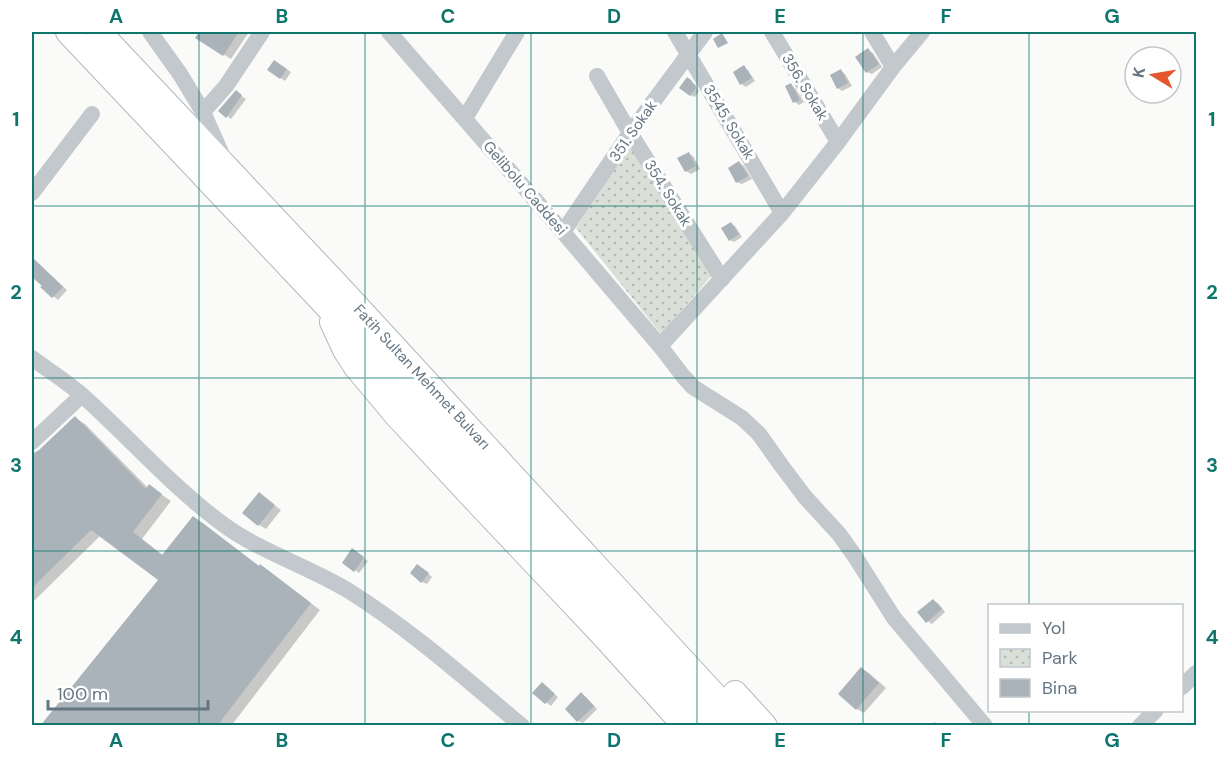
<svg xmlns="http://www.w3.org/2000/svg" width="1228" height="757" font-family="'DM Sans',sans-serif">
<defs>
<pattern id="park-dots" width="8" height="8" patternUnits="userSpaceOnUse" patternTransform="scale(1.5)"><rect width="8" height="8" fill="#dadfd7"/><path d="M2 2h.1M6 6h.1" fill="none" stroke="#b4b9b4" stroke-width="1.8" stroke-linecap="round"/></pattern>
</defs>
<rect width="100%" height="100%" fill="#fafaf8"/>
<path fill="url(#park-dots)" d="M630,146l82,129 -51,59 -85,-106z"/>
<path fill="#0003" d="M201,32h48l-18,27 -34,-21z
M868,50l5,3 9,14 -10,7 -5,-2z
M279,64l12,8 -6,9 -16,-11z
M744,67l4,3 7,11 -9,6 -5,-3z
M841,71l4,3 7,12 -10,5 -4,-3z
M687,79l8,5 4,7 -4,6 -5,-2z
M790,85l5,3 9,14 -5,3 -4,-3z
M240,95l6,4 -15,20 -4,-3z
M689,154l4,2 7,13 -9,5 -5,-3z
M739,163l5,3 8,13 -10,5 -5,-2z
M731,224l4,2 7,11 -8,5 -4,-2z
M33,260l5,3 29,27 -9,10 -16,-13 2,-2 -12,-10v-13z
M75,418l10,6 63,64 1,-2 22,15 -29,38 22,17 29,-38 10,5 57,44 10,5 50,38 -89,116h-189l118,-146 -59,-45 -69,68v-147l8,-5z
M259,494l22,16 -15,19 -7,-4z
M356,553l12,8 -9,12 -4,-3z
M422,568l10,9 -5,7 -5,-2z
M933,601l5,2 7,9 -13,12 -5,-3z
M862,669l7,4 17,15 -22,25 -7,-4z
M546,687l12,10 -7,9 -17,-13z
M581,694l5,3 11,12 -14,14 -5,-2z
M934,722l5,2 1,2h-9z"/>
<path fill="#aab3b9" d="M199,32h40l-16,24 -28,-18z
M722,33l6,10 -10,5 -5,-9z
M868,48l11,16 -13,9 -11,-16z
M274,60l13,9 -7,10 -13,-9z
M744,65l8,13 -12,7 -7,-13z
M841,69l7,14 -11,6 -7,-14z
M687,77l4,3 5,8 -6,8 -11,-8z
M791,83l9,17 -7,3 -8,-17z
M236,90l6,5 -16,23 -8,-7z
M689,152l7,14 -11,6 -8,-14z
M739,161l9,15 -12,7 -8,-15z
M731,222l8,12 -10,7 -8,-13z
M32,257l31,30 -11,11 -12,-11 2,-1 -10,-9z
M75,416l71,73 3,-5 13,10 -29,38 29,23 31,-39 66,50 1,-2 51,39 -94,123h-177l118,-146 -67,-50 -59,58v-134l7,-4z
M259,492l16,13 -17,21 -16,-13z
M352,548l12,9 -10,15 -12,-9z
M417,564l12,9 -8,10 -11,-10z
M933,599l9,10 -16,14 -9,-11z
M861,667l18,16 -23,27 -18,-16z
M542,682l13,12 -10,10 -13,-11z
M581,692l13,14 -17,16 -12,-13z"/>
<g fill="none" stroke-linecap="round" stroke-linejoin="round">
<g stroke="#b4b9bd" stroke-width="26">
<path id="highway" d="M68,32l254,269 390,425
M99,32l240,255 404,439
M332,322l13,28 11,17 41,49 82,88 122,129 84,93
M735,693l30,33"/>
</g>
<path stroke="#c3c8cc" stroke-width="16" d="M150,32l30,42 23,38 20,45
M389,32l174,200 97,114 23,30 10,11 49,31 17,16 22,31 24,32 34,37 15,21 40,63 91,108
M675,32l107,181
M772,32l66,110
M872,32l21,35
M597,76l33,57 92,146
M203,112l23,-26 36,-54
M465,118l52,-86
M32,193l60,-79
M563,232l67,-99 75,-101
M660,346l122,-133 56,-71 55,-75 29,-35
M32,358c16,12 35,24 51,38 48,43 89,91 141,129 37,27 86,42 125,66 62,39 117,88 173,135
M32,442l50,-47
M1182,687l14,-14
M1140,726l16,-16"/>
<use href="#highway" stroke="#fff" stroke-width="24"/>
</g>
<path fill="none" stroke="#0f766e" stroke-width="1.5" stroke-opacity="0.55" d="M199,32v694M365,32v694M531,32v694M697,32v694M863,32v694M1029,32v574M32,206h1164M32,378h1164M32,551h1164M1029,710v16"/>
<g text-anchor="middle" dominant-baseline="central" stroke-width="6" stroke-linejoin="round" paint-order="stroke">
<g font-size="15" fill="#657683" stroke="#fff">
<text transform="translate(805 87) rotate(59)">356. Sokak</text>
<text transform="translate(729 122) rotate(59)">3545. Sokak</text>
<text transform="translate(633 131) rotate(-55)">351. Sokak</text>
<text transform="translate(525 188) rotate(49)">Gelibolu Caddesi</text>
<text transform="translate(668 193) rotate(58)">354. Sokak</text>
<text transform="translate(422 377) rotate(47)">Fatih Sultan Mehmet Bulvarı</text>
</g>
</g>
<rect width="1228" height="757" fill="none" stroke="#ffffff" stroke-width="66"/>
<rect x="988" y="604" width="195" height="108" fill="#ffffff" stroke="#c1c8cd" stroke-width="1.5"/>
<rect x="1000" y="624" width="30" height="9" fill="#c3c8cc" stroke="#c1c8cd" stroke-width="1.5"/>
<text x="1042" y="634" font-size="18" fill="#657683">Yol</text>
<rect x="1000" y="649" width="30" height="18" fill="url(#park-dots)" stroke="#c1c8cd" stroke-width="1.5"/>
<text x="1042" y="664" font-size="18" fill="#657683">Park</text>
<rect x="1000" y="679" width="30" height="18" fill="#aab3b9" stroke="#c1c8cd" stroke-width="1.5"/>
<text x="1042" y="694" font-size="18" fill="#657683">Bina</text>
<g transform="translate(1153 75) rotate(281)"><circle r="28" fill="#ffffff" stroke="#c1c8cd" stroke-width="1.5"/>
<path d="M0-4.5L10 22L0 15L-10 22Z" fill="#e4572e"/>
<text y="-9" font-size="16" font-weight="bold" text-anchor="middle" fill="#657683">K</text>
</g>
<path d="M48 700v9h160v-9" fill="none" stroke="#657683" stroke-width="3"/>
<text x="57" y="700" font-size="18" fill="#657683" stroke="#ffffff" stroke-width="4.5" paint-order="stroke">100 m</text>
<rect x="33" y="33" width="1162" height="691" fill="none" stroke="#0f766e" stroke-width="2"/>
<g font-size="20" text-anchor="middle" font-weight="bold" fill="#0f766e">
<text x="116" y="23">A</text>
<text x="282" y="23">B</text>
<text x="448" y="23">C</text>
<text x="614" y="23">D</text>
<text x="780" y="23">E</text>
<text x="946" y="23">F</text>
<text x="1112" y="23">G</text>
<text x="16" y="126">1</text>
<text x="1212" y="126">1</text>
<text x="16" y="299">2</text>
<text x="1212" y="299">2</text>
<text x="16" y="472">3</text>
<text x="1212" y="472">3</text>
<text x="16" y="644">4</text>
<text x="1212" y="644">4</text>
<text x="116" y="747">A</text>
<text x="282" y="747">B</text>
<text x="448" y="747">C</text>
<text x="614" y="747">D</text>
<text x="780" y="747">E</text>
<text x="946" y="747">F</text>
<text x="1112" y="747">G</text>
</g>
</svg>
